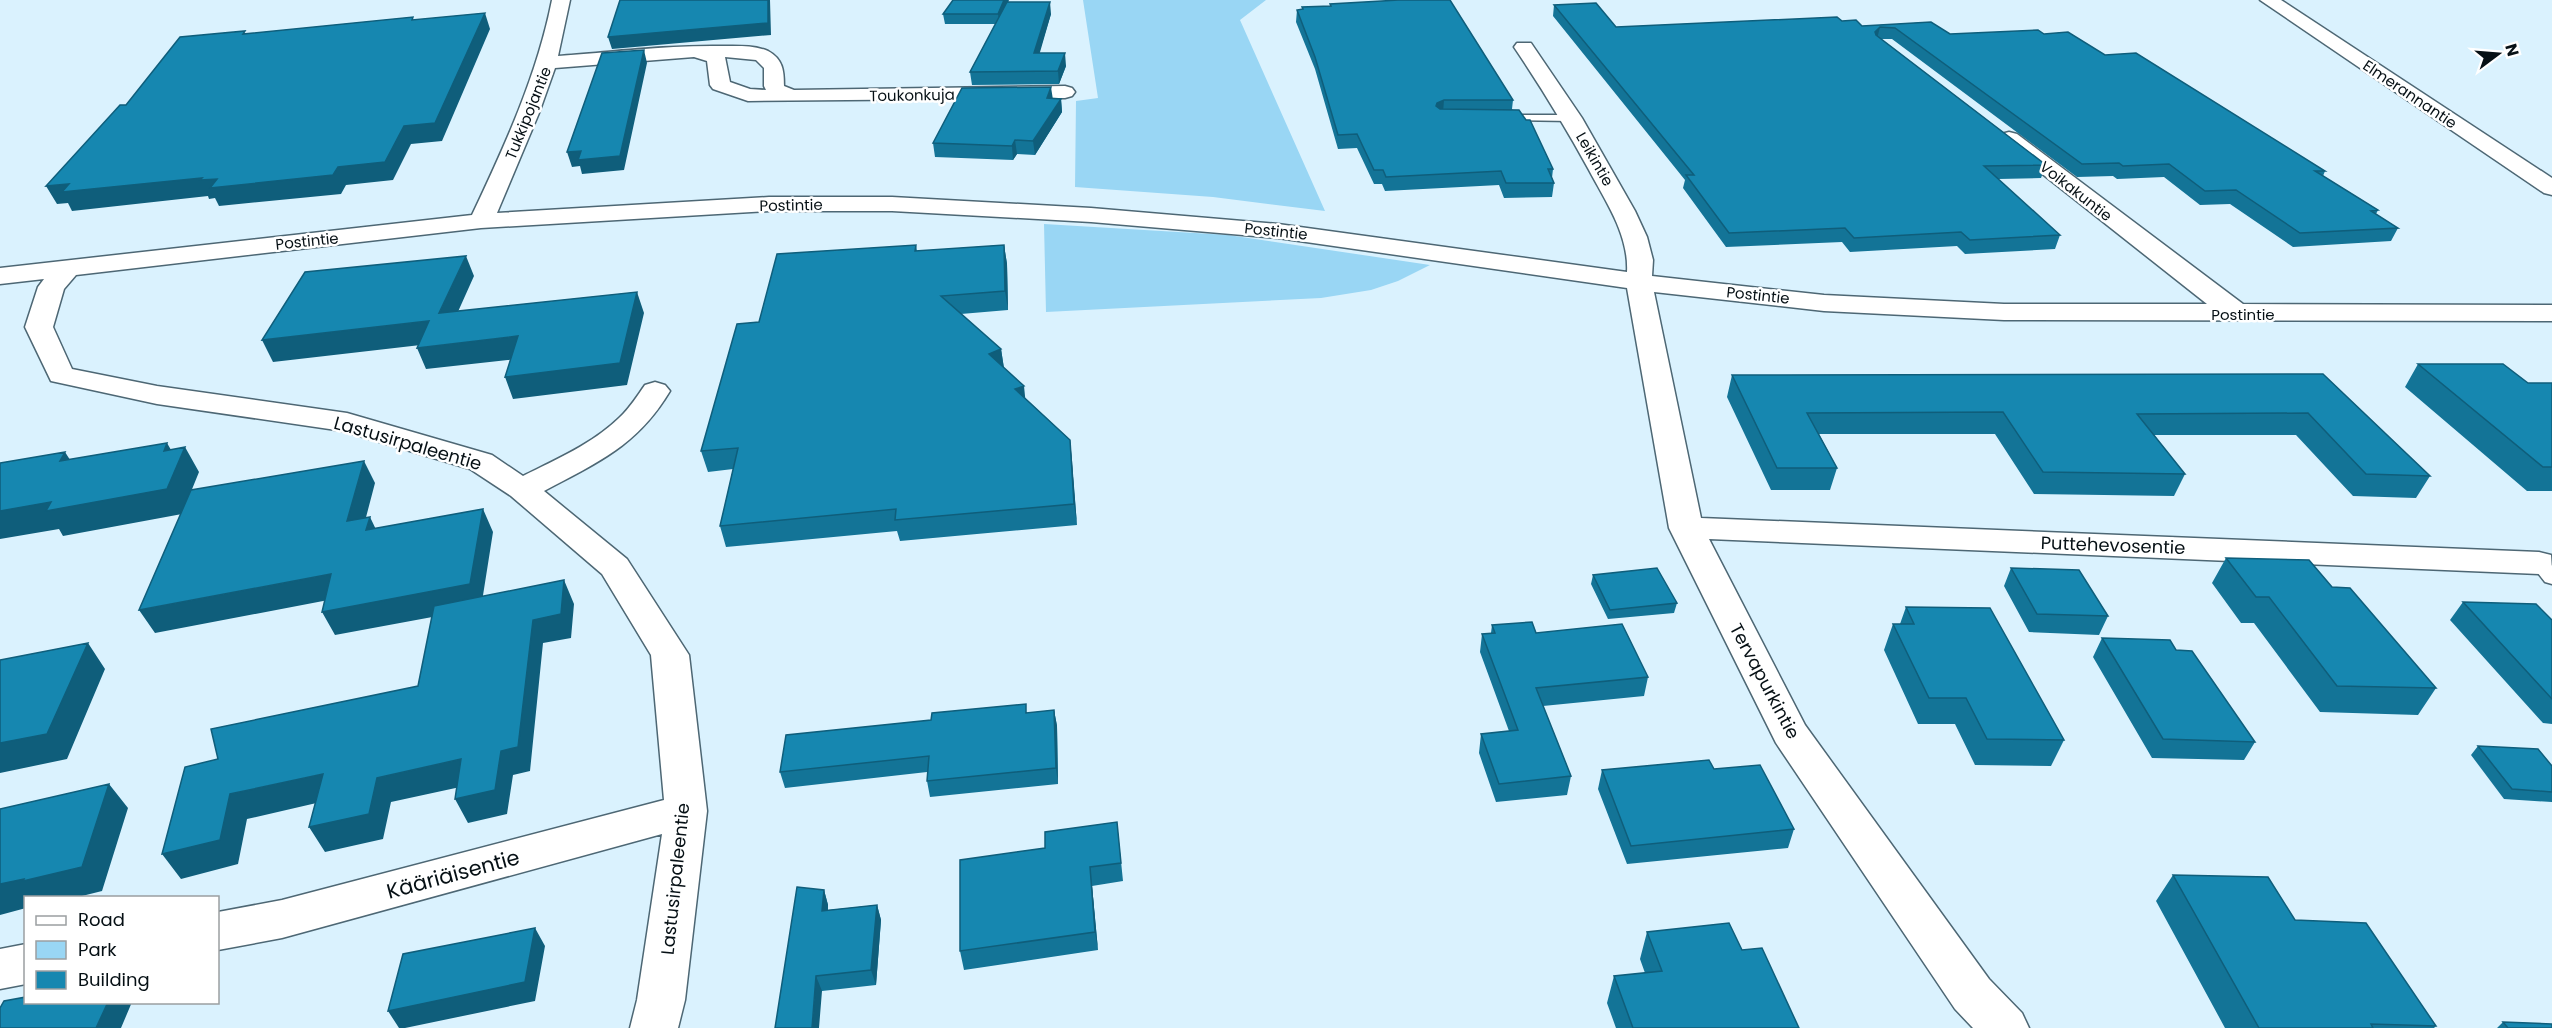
<svg xmlns="http://www.w3.org/2000/svg" width="2552" height="1028" font-family="Poppins,sans-serif">
<rect width="100%" height="100%" fill="#daf2fe"/>
<path fill="#99d6f4" d="M1083,0h183l-26,20 85,191 -112,-14 -138,-10 1,-86 22,-3z
M1044,224l184,11 202,30 -32,16 -27,9 -50,8 -275,14z"/>
<g fill="none" stroke-linecap="round" stroke-linejoin="round">
<g stroke="#4d6774" stroke-width="3">
<path id="service" d="M1500,115h71l6,3 -6,3 -75,-1 -2,-2z
M2539,557l7,2 6,7v18l-7,-2 -15,-19 2,-4z"/>
</g>
<g stroke="#4d6774" stroke-width="3">
<path id="minor" d="M552,0h18l-12,56c55,-4 110,-11 165,-10 15,0 31,-1 45,5 15,8 16,20 16,35l10,4 271,-4 7,2 3,4 -3,4 -7,2 -317,3 -35,-12 -3,-4 -3,-24 -13,-4 -139,11 -16,45 -42,100 272,-16h123l199,11 187,16 349,48c2,-37 -21,-70 -38,-102 -23,-42 -48,-83 -75,-123l3,-4h14l51,75 53,93 12,26 6,23 -1,16 172,19 180,9h203l-209,-165 3,-5 8,-2 8,2 226,170 309,1v16l-548,-1 -180,-9 -170,-19 47,226 838,34 12,3 1,15 -13,4 -830,-35 96,186 184,254 33,34 7,15h-56l-18,-19 -179,-266 -107,-215 -42,-240 -349,-50 -187,-16 -199,-11h-123l-288,17 -405,47 -12,14 -11,38 19,42 85,17 190,27 145,42 31,21c34,-17 69,-32 96,-58 11,-10 18,-22 26,-33l10,-3 10,3 5,6c-33,55 -72,71 -126,100l83,68 62,96 18,156 -22,189 -7,28h-48l7,-28 25,-166 -380,104 -64,12v-38l64,-12 382,-100 -13,-145 -49,-81 -91,-78 -41,-27 -127,-38 -186,-27 -106,-23 -26,-54 13,-40 6,-8 -44,5v-16l472,-53c33,-70 65,-139 80,-215zM725,57l31,3 8,8v18l2,4 -16,-1 -20,-7z
M26,944v40l-26,5v-40z"/>
</g>
<g stroke="#4d6774" stroke-width="3">
<path id="tertiary" d="M2260,0h21l271,178v17l-8,-2z"/>
</g>
<use href="#service" fill="#fff" fill-rule="evenodd"/>
<use href="#minor" fill="#fff" fill-rule="evenodd"/>
<use href="#tertiary" fill="#fff" fill-rule="evenodd"/>
</g>
<path fill="#137497" d="M1008,2l43,12 -12,39 27,13 -7,18 -87,1 -2,-13 26,-48h-51l-2,-10z
M1330,4l183,96 -1,9 41,60 -1,9 2,5 -2,14 -48,1 -5,-13 -114,6 -3,-7h-8l-17,-36 -19,1 -23,-80 -19,-47 1,-12 5,-1v-2l28,-1z
M1554,5l62,22 226,-6 20,5 69,-4 19,12h94l61,21 220,116 -2,5 55,34 -2,4 22,14 -7,13 -98,6 -63,-43 -30,1 -36,-28 -47,2 -4,-3 -36,1 -185,-138h-11l165,126 -5,13 -43,1 62,56 -5,14 -90,5 -8,-8 -107,6 -8,-10 -116,5 -43,-59 2,-8 -132,-164z
M1052,98l9,1 1,13 -27,43 -18,-1 -4,6 -78,-3 -2,-14z
M916,245l1,6 87,-6 3,19 1,46 -47,4 40,35 3,19 21,30 45,42 7,85 -177,16 -3,-10 -171,16 -6,-21 13,-57 -25,3 -7,-21 58,-129z
M2418,364l110,19h24v108h-25l-122,-104z
M2323,374l107,102 -14,22 -63,-2 -57,-61h-142l31,39 -11,22 -140,-2 -39,-60h-176l18,34 -7,22h-59l-44,-93 5,-22z
M2226,558l106,29 104,101 -18,27 -98,-3 -66,-89h-13l-29,-40z
M2011,568l97,48 -9,19 -70,-3 -25,-46z
M1593,575l84,28 -3,10 -66,6 -17,-35z
M2463,602l89,18v104l-9,-1 -93,-103z
M1906,607l158,133 -13,26 -76,-1 -20,-41h-37l-34,-74 9,-26h7z
M1492,625l44,8 112,44 -4,19 -101,10 28,70 -4,19 -71,7 -17,-49 2,-19 28,-3 -29,-79 2,-18 9,-1z
M2102,638l153,104 -11,18 -92,-2 -59,-101z
M1054,710l3,16 1,58 -128,13 -3,-16v-9l-142,16 -5,-16 248,-59z
M2478,746l74,20v36l-48,-3 -33,-44z
M1714,769l80,60 -6,19 -161,16 -29,-75 4,-19z
M1117,822l6,59 -31,5 6,64 -134,20 -4,-19 85,-103z
M2173,875l122,45 141,106 -2,2h-209l-69,-127z
M824,890l4,15v5l49,-5 4,15 -5,65 -54,6 -47,37z
M1647,932l95,18 57,78h-183l-9,-25 7,-27 31,-3 -5,-14z
M2503,1022l49,6h-55z"/>
<path fill="#0f5e7b" d="M768,0h2l1,35 -159,14 -4,-12z
M1004,0h5l-9,24 -2,-10z
M1050,2l1,12 -15,52 -2,-13z
M485,13l5,16 -48,112 -31,3 -18,36 -47,5 -5,9 -122,12 -4,-8 -6,1 -1,-3 -136,15 -4,-8 -11,1 -11,-18 23,-2 133,-6 136,-11 66,-41z
M1880,27l-3,12 -2,-7z
M644,50l3,13 -23,107 -42,4 -2,-8 -8,1 -5,-15 14,-1z
M1065,53l1,13 -7,18 -1,-13z
M1051,87l2,13 -6,-2z
M1061,99l1,13 -27,43 -2,-14z
M1444,100l-1,13 -7,3 1,-13z
M1015,140l2,14 -4,6 -1,-14z
M1004,245l3,19 1,46 -3,-19z
M466,256l8,20 -26,58 -9,-21z
M637,292l7,21 -17,72 -114,14 -8,-22z
M429,321l9,22 -165,19 -11,-22z
M518,336l8,22 -100,11 -9,-21z
M1001,349l3,20 -15,-15z
M1024,386l2,20 -11,-17z
M1070,440l2,20 5,65 -3,-21z
M167,443l11,19 7,-15 14,25 -17,42 -119,22 -4,-7 -59,10v-28l164,-60z
M65,452l16,25 -21,-16z
M364,461l11,22 -16,61 -12,-23z
M483,509l10,23 -12,76 -146,27 -13,-23z
M370,517l11,23 -15,-10z
M331,574l13,23 -189,36 -16,-23z
M564,580l10,24 -3,34 -28,5 -13,128 -17,4 -6,39 -39,9 -13,-24 46,-48 32,-131z
M88,643l17,26 -38,90 -67,14v-33z
M1054,710l3,16 1,58 -2,-16z
M461,759l13,25 -83,18 -8,37 -58,13 -16,-25 68,-49z
M323,774l15,24 -91,21 -9,45 -57,15 -19,-25 68,-60z
M109,784l19,24 -26,83 -24,6h-52v11l-26,7v-31z
M1090,867l2,19 6,64 -3,-18z
M824,890l4,15 -1,21 -5,-15z
M877,905l4,15 -5,65 -5,-15z
M535,928l10,18 -10,55 -130,27h-6l-11,-17z
M816,976l6,15 -3,37h-7z
M108,1002h24l-11,26h-25z"/>
<path fill="#1687b0" stroke="#0f5e7b" stroke-width="1.5" d="M620,0h148v23l-160,14z
M953,0h51l-6,14h-55z
M1399,0h51l63,100h-69l-7,3 -1,3 4,3 79,1 7,10h4l23,49h-5l6,14h-48l-5,-12 -115,6 -3,-7h-9l-17,-36 -19,1 -23,-78 -18,-47 6,-1 -1,-2 29,-1 -1,-2z
M1007,2h43l-16,51h31l-7,18 -88,1z
M1596,3l20,24 221,-10 5,4 14,-1 6,6 69,-4 19,12 88,-4 6,4 24,-2 37,23 31,-2 189,118h-10l63,39 -7,1 27,17 -98,5 -64,-43 -31,1 -36,-27 -46,2 -4,-3 -37,1 -187,-136 -15,-1 -5,5 1,3 170,130 -62,1 76,69 -90,5 -9,-8 -107,6 -9,-10 -116,5 -43,-58h8l-140,-170z
M485,13l-50,110 -31,3 -19,36 -47,5 -5,8 -123,13 7,-9 -17,1 2,-2 -140,14 7,-8 -23,2 74,-81h6l54,-68 65,-6 -2,3 170,-17 -1,3z
M644,50l-24,106 -42,4 3,-9 -14,1 35,-99z
M1051,87l-4,11 14,1 -28,42 -18,-1 -3,6 -79,-3 29,-55z
M916,245l-1,6 89,-6 1,46 -64,5 60,53 -12,5 35,32 -9,3 55,51 4,64 -179,16 1,-11 -176,17 18,-78 -37,3 36,-127 22,-2 18,-68z
M466,256l-27,57 198,-21 -17,71 -115,14 13,-41 -101,12 12,-27 -167,19 43,-68z
M2418,364h85l25,19h24v84h-9z
M2323,374l107,102 -64,-2 -58,-61 -171,1 48,60 -142,-2 -40,-60 -196,1 30,55h-60l-45,-93z
M167,443l-3,8 21,-4 -18,42 -121,22 5,-9 -51,9v-48l65,-11 -5,9z
M364,461l-17,60 23,-4 -4,13 117,-21 -13,75 -148,28 9,-38 -192,36 52,-120z
M2226,558l83,2 23,27 18,1 86,100 -99,-2 -68,-89h-13z
M1657,568l20,35 -67,7 -17,-35z
M2011,568l68,2 29,46 -71,-2z
M564,580l-3,34 -28,6 -15,127 -17,4 -6,39 -40,9 6,-40 -84,19 -8,36 -60,13 14,-53 -93,20 -10,46 -58,14 23,-87 33,-8 -7,-30 207,-43 16,-80z
M2463,602l73,2 16,16v79z
M1906,607l84,1 74,132 -77,-1 -21,-41h-37l-36,-74h21z
M1532,622l4,11 86,-9 26,53 -112,11 35,88 -72,8 -18,-50 37,-4 -36,-96 13,-1 -3,-8z
M2102,638l68,2 6,10 16,1 63,91 -92,-3z
M88,643l-41,91 -47,9v-83z
M1026,704v9l28,-3 2,58 -129,13 2,-25 -149,16 6,-37 145,-15 1,-7z
M2478,746l60,3 14,17v26l-40,-3z
M1709,760l5,9 46,-4 34,64 -163,17 -29,-76z
M109,784l-27,83 -59,14 1,-2 -24,5v-75z
M1117,822l4,41 -31,4 5,65 -135,19v-91l85,-12v-16z
M2173,875l95,2 27,43 71,3 70,103 -65,-2 2,4h-114z
M797,887l27,3 -2,21 55,-6 -6,65 -55,6 -4,52h-37z
M1729,923l13,27 20,-2 37,80h-166l-19,-52 48,-5 -15,-39z
M535,928l-10,54 -137,29 15,-57z
M26,997v5h82l-12,26h-96v-20l4,-7z
M2503,1022l49,2v4h-44z"/>
<g text-anchor="middle" dominant-baseline="central" stroke-width="5" stroke-linejoin="round" paint-order="stroke">
<g font-size="15" fill="#061015" stroke="#fff">
<text transform="translate(2410 94) rotate(34)">Elmerannantie</text>
<text transform="translate(912 95) rotate(-1)">Toukonkuja</text>
<text transform="translate(528 113) rotate(-68)">Tukkipojantie</text>
<text transform="translate(1595 159) rotate(60)">Leikintie</text>
<text transform="translate(2076 191) rotate(38)">Voikakuntie</text>
<text transform="translate(791 205) rotate(-1)">Postintie</text>
<text transform="translate(1276 231) rotate(6)">Postintie</text>
<text transform="translate(307 241) rotate(-6)">Postintie</text>
<text transform="translate(1758 295) rotate(6)">Postintie</text>
<text x="2243" y="314">Postintie</text>
</g>
<g font-size="18" fill="#061015" stroke="#fff">
<text transform="translate(408 443) rotate(16)">Lastusirpaleentie</text>
<text transform="translate(2113 545) rotate(2)">Puttehevosentie</text>
<text transform="translate(1765 681) rotate(62)">Tervapurkintie</text>
<text transform="translate(675 879) rotate(-84)">Lastusirpaleentie</text>
</g>
<g font-size="21" fill="#061015" stroke="#fff">
<text transform="translate(453 874) rotate(-15)">Kääriäisentie</text>
</g>
</g>
<rect x="24" y="896" width="195" height="108" fill="#ffffff" stroke="#9b9fa1" stroke-width="1.5"/>
<rect x="36" y="916" width="30" height="9" fill="#ffffff" stroke="#9b9fa1" stroke-width="1.5"/>
<text x="78" y="926" font-size="18" fill="#061015">Road</text>
<rect x="36" y="941" width="30" height="18" fill="#99d6f4" stroke="#9b9fa1" stroke-width="1.5"/>
<text x="78" y="956" font-size="18" fill="#061015">Park</text>
<rect x="36" y="971" width="30" height="18" fill="#1687b0" stroke="#9b9fa1" stroke-width="1.5"/>
<text x="78" y="986" font-size="18" fill="#061015">Building</text>
<g transform="translate(2498 54) rotate(74)" stroke="#ffffff" stroke-width="4.5" paint-order="stroke">
<path d="M0-4.5L10 22L0 15L-10 22Z" fill="#061015"/>
<text y="-9" font-size="16" font-weight="bold" text-anchor="middle" fill="#061015">N</text>
</g>
</svg>
